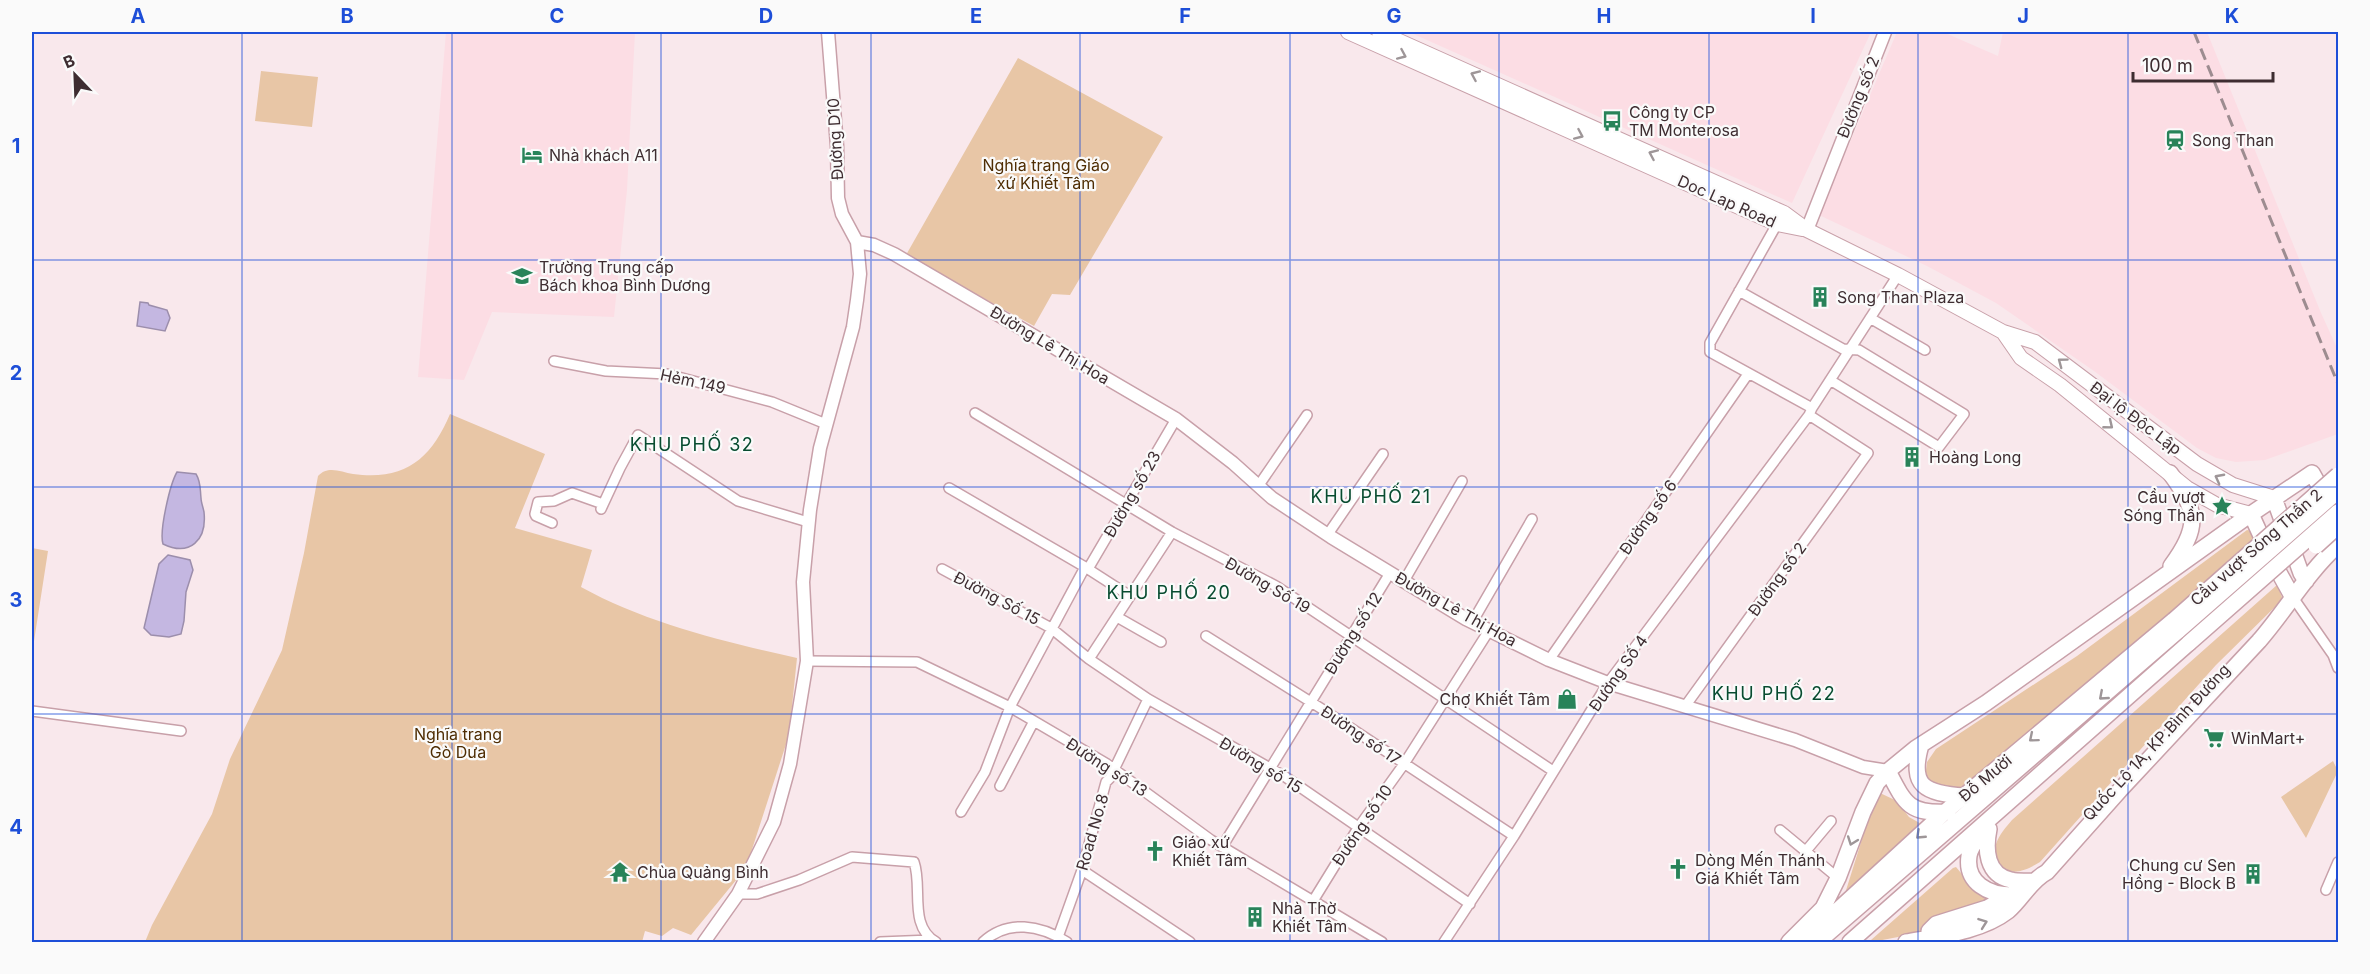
<svg xmlns="http://www.w3.org/2000/svg" width="2370" height="974" font-family="Inter,sans-serif">
<rect width="100%" height="100%" fill="#f9e8ec"/>
<path fill="#fcdde4" d="M446,32h189l-8,158 -13,127 -122,-5 -28,68 -46,-3z
M1409,32h462l-79,171z
M1897,32h46l55,24 5,-24h204l114,281 17,37v84l-73,26 -29,2 -20,-4 -19,-10 -103,-77 -98,-68 -69,-37 -108,-51z"/>
<path fill="#e8c6a6" d="M1018,58l145,79 -93,158 -18,-1 -18,32 -128,-71z
M261,71l57,6 -6,50 -57,-6z
M450,414l95,40 -30,74 77,22 -11,37c65,36 144,55 216,71l-8,77 -43,133 -55,67 -18,-7 -11,8 -17,-5 -3,11h-497l7,-17 60,-111 18,-55 52,-109 22,-97 14,-77c10,-11 23,-4 35,-2 52,7 78,-15 97,-60z
M2247,530l5,1 4,7c-63,56 -126,111 -189,166 -27,24 -87,82 -120,89l-22,-15 2,-16 9,-13 141,-93z
M32,548l16,3 -16,103z
M2277,585l5,12 -2,5 -64,63 -176,197c-13,8 -31,17 -42,0 -3,-5 -4,-12 -2,-18 3,-9 10,-17 16,-24z
M2333,761l5,10 -32,67 -25,-41z
M1880,793l17,8 12,16 16,9 -82,74 29,-93z
M1956,867l21,25 16,10 -69,30 -52,10 -1,-2 82,-72z"/>
<path fill="#c4b7e1" stroke="#9c8eac" stroke-width="1.5" d="M140,302l8,1 1,2 18,5 3,8 -5,13 -28,-5z
M177,472l19,2c5,8 4,15 5,24 0,4 2,9 3,14 3,28 -14,45 -41,32 -4,-13 7,-60 14,-72z
M168,555l22,5 3,10 -7,22 -2,29 -3,13 -12,3 -18,-2 -7,-7 15,-64z"/>
<g fill="none" stroke-linecap="round" stroke-linejoin="round">
<g stroke="#c8a0a9" stroke-width="12">
<path id="minor" d="M1777,224l-67,119v9l102,56
M1739,291l104,58 16,1 105,64 -25,33 -109,-67
M1870,318l55,32
M554,361l52,10 61,3 105,28 54,22
M975,413l197,119 104,54 277,185
M1259,485l48,-70
M949,488l136,79
M601,509l19,-41 18,-33 100,66 70,21
M552,523l-16,-7 -1,-2 3,-12 16,-1 18,-8 31,11
M1328,534l55,-80
M942,569l109,59 38,31 59,40 136,77 186,128
M1088,569l88,-150
M1088,569l42,27
M1404,581l58,-100
M2292,596l41,59 5,13
M1117,617l44,25
M1473,621l59,-102
M1206,636l116,73 192,127
M1089,659l83,-127
M1549,660l199,-286
M807,661l110,1 93,45 97,57 104,76 171,102
M1686,705l182,-252 -59,-38
M32,711l149,20
M1000,786l34,-65
M961,812l24,-40 25,-65 75,-140 3,2
M1780,830l58,48
M1222,847l168,-274
M1805,852l26,-31
M1082,870l108,72
M2326,890l12,-28
M738,894h19l42,-14 53,-23 62,5c9,25 -6,64 22,80
M1313,901l45,-73 46,-64 86,-135
M1058,937l24,-67 24,-88 4,-4 38,-79
M880,942l51,-2
M983,942c25,-23 57,-17 84,0
M1444,942l70,-106 94,-153 201,-268 3,-7 86,-133"/>
</g>
<g stroke="#c8a0a9" stroke-width="15">
<path id="tertiary" d="M1807,230l78,-198
M857,242l17,3 20,9 282,165 57,44 39,35 59,39 135,82 83,41 59,23 187,57 68,27 25,4
M704,942l34,-48 36,-72 16,-58 17,-103 -4,-79 7,-72 10,-62 33,-121 4,-27 3,-26 -3,-32 -15,-28 -4,-16 -1,-52 -9,-114"/>
</g>
<g stroke="#c8a0a9" stroke-width="16">
<path id="secondary" d="M1348,32l429,192 25,5
M1379,32l405,181 23,17 91,45 105,57 32,10 162,122 36,21 41,13
M2003,332l18,26 39,27 127,103 30,17 34,9"/>
</g>
<g stroke="#c8a0a9" stroke-width="18">
<path id="trunk" d="M2170,473c28,38 30,54 1,93
M2274,498l27,75 5,8
M2251,514l21,46 20,36
M1921,745c-12,42 4,48 43,51
M1888,771c17,33 21,43 60,41
M1989,829c-4,20 -3,46 22,51 7,2 16,1 24,1
M1983,831c-5,7 -13,16 -14,25 -4,27 20,39 43,39
M1929,938v-7l7,-7 51,-16 38,-21
M1789,942l34,-34 15,-30 25,-66 14,-29 11,-12 28,-23 70,-45 265,-189 61,-41 26,46
M1803,942l142,-130 229,-192
M1818,942l361,-312
M1850,942l339,-299
M1906,942c33,-6 75,-10 102,-31 14,-12 23,-31 39,-39l73,-82 139,-149c27,-31 48,-68 79,-96"/>
</g>
<use href="#minor" stroke="#fff" stroke-width="9"/>
<use href="#tertiary" stroke="#fff" stroke-width="12"/>
<use href="#secondary" stroke="#fff" stroke-width="14"/>
<use href="#trunk" stroke="#fff" stroke-width="15"/>
<path stroke="#9d8c90" stroke-width="3" stroke-dasharray="12 6" stroke-linecap="butt" d="M2194,32l144,352"/>
<g stroke="#c8a0a9" stroke-width="18" stroke-linecap="butt">
<path id="trunk-bridge" d="M2316,546l22,-20
M2174,620l164,-145
M2179,630l159,-139
M2189,643l149,-131"/>
</g>
<use href="#trunk-bridge" stroke="#fff" stroke-width="15"/>
</g>
<defs><path id="oneway-chevron" d="M-2-3.5L2.5 0L-2 3.5" fill="none" stroke-width="1.6" stroke-linecap="round" stroke-linejoin="round" transform="scale(1.5)"/></defs>
<g stroke="#9e9698">
<use href="#oneway-chevron" transform="translate(1402 55) rotate(24)"/>
<use href="#oneway-chevron" transform="translate(1475 75) rotate(-156)"/>
<use href="#oneway-chevron" transform="translate(1579 135) rotate(24)"/>
<use href="#oneway-chevron" transform="translate(1653 154) rotate(-156)"/>
<use href="#oneway-chevron" transform="translate(2062 362) rotate(-143)"/>
<use href="#oneway-chevron" transform="translate(2109 425) rotate(39)"/>
<use href="#oneway-chevron" transform="translate(2219 478) rotate(-152)"/>
<use href="#oneway-chevron" transform="translate(2103 696) rotate(139)"/>
<use href="#oneway-chevron" transform="translate(2033 738) rotate(140)"/>
<use href="#oneway-chevron" transform="translate(1920 835) rotate(137)"/>
<use href="#oneway-chevron" transform="translate(1852 841) rotate(110)"/>
<use href="#oneway-chevron" transform="translate(1983 923) rotate(-20)"/>
</g>
<path fill="none" stroke="#1d4ed8" stroke-width="1.5" stroke-opacity="0.55" d="M242,32v910M452,32v910M661,32v910M871,32v910M1080,32v910M1290,32v910M1499,32v910M1709,32v910M1918,32v910M2128,32v910M32,260h2306M32,487h2306M32,714h2306"/>
<defs>
<g id="bus-bare" transform="scale(1.62)"><path d="M-5-6H5V4H4V6H2V4H-2V6H-4V4H-5ZM-3.5-4V0h7V-4ZM-3.5 1.2v1.5H-2V1.2ZM2 1.2v1.5H3.5V1.2Z" fill="#288359" stroke="#fafafa" stroke-width="2.5" paint-order="stroke"/></g>
<g id="station-bare" transform="scale(1.62)"><path d="M-3-6H3Q5-6 5-4V2Q5 4 3 4L4.5 6H3L1.5 4h-3L-3 6H-4.5L-3 4Q-5 4-5 2V-4Q-5-6-3-6ZM-3.5-4v3h7v-3ZM-3.5 1v1.5H-2V1ZM2 1v1.5H3.5V1Z" fill="#288359" stroke="#fafafa" stroke-width="2.5" paint-order="stroke"/></g>
<g id="hotel-bare" transform="scale(1.62)"><path d="M-6-4.5h1.5V1H6V5H4.5V3h-9V5H-6ZM-4 0a1.8 1.8 0 1 1 3.6 0ZM.5 0V-2.5h3Q6-2.5 6 0Z" fill="#288359" stroke="#fafafa" stroke-width="2.5" paint-order="stroke"/></g>
<g id="school-bare" transform="scale(1.62)"><path d="M0-5L7-2L0 1L-7-2ZM-4 1L0 2.5L4 1V4Q0 6-4 4Z" fill="#288359" stroke="#fafafa" stroke-width="2.5" paint-order="stroke"/></g>
<g id="building-bare" transform="scale(1.62)"><path d="M-4-6H4V6H1V3H-1V6H-4ZM-2.5-4.3h1.7v1.8h-1.7ZM.8-4.3h1.7v1.8H.8ZM-2.5-1h1.7V.8h-1.7ZM.8-1h1.7V.8H.8Z" fill="#288359" stroke="#fafafa" stroke-width="2.5" paint-order="stroke"/></g>
<g id="sight-bare" transform="scale(1.62)"><path d="M0-6L1.8-2.2L6-1.7L2.9 1.2L3.7 5.4L0 3.3L-3.7 5.4L-2.9 1.2L-6-1.7L-1.8-2.2Z" fill="#288359" stroke="#fafafa" stroke-width="2.5" paint-order="stroke"/></g>
<g id="shop-bare" transform="scale(1.62)"><path d="M-5-2.5h2.3a2.7 3.5 0 0 1 5.4 0H5L5.5 6h-11ZM-1.5-2.5h3a1.5 2.3 0 0 0-3 0Z" fill="#288359" stroke="#fafafa" stroke-width="2.5" paint-order="stroke"/></g>
<g id="supermarket-bare" transform="scale(1.62)"><path d="M-6-5.5h2.5l.6 2H6L4.5 2H-2.5L-4.4-4H-6ZM-1.5 3.2a1.3 1.3 0 1 0 .1 0ZM3 3.2a1.3 1.3 0 1 0 .1 0Z" fill="#288359" stroke="#fafafa" stroke-width="2.5" paint-order="stroke"/></g>
<g id="church-bare" transform="scale(1.62)"><path d="M-1.2-6h2.4v3.5h3.3v2.4h-3.3V6h-2.4V-.1h-3.3v-2.4h3.3Z" fill="#288359" stroke="#fafafa" stroke-width="2.5" paint-order="stroke"/></g>
<g id="temple-bare" transform="scale(1.62)"><path d="M0-6L5-2H3V0L6.5 2.5H4V6H1.5V3h-3V6H-4V2.5H-6.5L-3 0V-2H-5Z" fill="#288359" stroke="#fafafa" stroke-width="2.5" paint-order="stroke"/></g>
</defs>
<g fill-rule="evenodd">
<use href="#bus-bare" x="1612" y="121"/>
<use href="#station-bare" x="2175" y="140"/>
<use href="#hotel-bare" x="532" y="155"/>
<use href="#school-bare" x="522" y="276"/>
<use href="#building-bare" x="1820" y="297"/>
<use href="#building-bare" x="1912" y="457"/>
<use href="#sight-bare" x="2222" y="506"/>
<use href="#shop-bare" x="1567" y="699"/>
<use href="#supermarket-bare" x="2214" y="738"/>
<use href="#church-bare" x="1155" y="851"/>
<use href="#church-bare" x="1678" y="869"/>
<use href="#temple-bare" x="620" y="872"/>
<use href="#building-bare" x="2253" y="874"/>
<use href="#building-bare" x="1255" y="917"/>
</g>
<g text-anchor="middle" dominant-baseline="central" stroke-width="4.5" stroke-linejoin="round" paint-order="stroke">
<g font-size="16" fill="#3e2d31" stroke="#fafafa">
<text transform="translate(1858 97) rotate(-68)">Đường số 2</text>
<text transform="translate(835 139) rotate(-93)">Đường D10</text>
<text transform="translate(1727 201) rotate(24)">Doc Lap Road</text>
<text transform="translate(1050 345) rotate(31)">Đường Lê Thị Hoa</text>
<text transform="translate(693 381) rotate(12)">Hẻm 149</text>
<text transform="translate(2136 418) rotate(37)">Đại lộ Độc Lập</text>
<text transform="translate(1132 494) rotate(-60)">Đường số 23</text>
<text transform="translate(1648 517) rotate(-55)">Đường số 6</text>
<text transform="translate(2256 547) rotate(-41)">Cầu vượt Sóng Thần 2</text>
<text transform="translate(1777 579) rotate(-54)">Đường số 2</text>
<text transform="translate(1268 585) rotate(30)">Đường Số 19</text>
<text transform="translate(997 598) rotate(28)">Đường Số 15</text>
<text transform="translate(1456 609) rotate(29)">Đường Lê Thị Hoa</text>
<text transform="translate(1353 633) rotate(-58)">Đường số 12</text>
<text transform="translate(1618 673) rotate(-55)">Đường Số 4</text>
<text transform="translate(1361 735) rotate(34)">Đường số 17</text>
<text transform="translate(2156 742) rotate(-47)">Quốc Lộ 1A, KP.Bình Đường</text>
<text transform="translate(1261 765) rotate(31)">Đường số 15</text>
<text transform="translate(1107 767) rotate(33)">Đường số 13</text>
<text transform="translate(1985 778) rotate(-40)">Đỗ Mười</text>
<text transform="translate(1362 825) rotate(-56)">Đường số 10</text>
<text transform="translate(1092 832) rotate(-74)">Road No.8</text>
</g>
<g font-size="16" fill="#3e2d31" stroke="#fafafa" text-anchor="start">
<text x="1629" y="112">Công ty CP<tspan x="1629" dy="18">TM Monterosa</tspan></text>
<text x="2192" y="140">Song Than</text>
<text x="549" y="155">Nhà khách A11</text>
<text x="539" y="267">Trường Trung cấp<tspan x="539" dy="18">Bách khoa Bình Dương</tspan></text>
<text x="1837" y="297">Song Than Plaza</text>
<text x="1929" y="457">Hoàng Long</text>
<text x="2205" y="497" text-anchor="end">Cầu vượt<tspan x="2205" dy="18">Sóng Thần</tspan></text>
<text x="1550" y="699" text-anchor="end">Chợ Khiết Tâm</text>
<text x="2231" y="738">WinMart+</text>
<text x="1172" y="842">Giáo xứ<tspan x="1172" dy="18">Khiết Tâm</tspan></text>
<text x="1695" y="860">Dòng Mến Thánh<tspan x="1695" dy="18">Giá Khiết Tâm</tspan></text>
<text x="2236" y="865" text-anchor="end">Chung cư Sen<tspan x="2236" dy="18">Hồng - Block B</tspan></text>
<text x="637" y="872">Chùa Quảng Bình</text>
<text x="1272" y="908">Nhà Thờ<tspan x="1272" dy="18">Khiết Tâm</tspan></text>
</g>
<g font-size="16" fill="#4f2d03" stroke="#fafafa">
<text x="1046" y="165">Nghĩa trang Giáo<tspan x="1046" dy="18">xứ Khiết Tâm</tspan></text>
<text x="458" y="734">Nghĩa trang<tspan x="458" dy="18">Gò Dưa</tspan></text>
</g>
<g font-size="18" letter-spacing="1.5" fill="#084c30" stroke="#fafafa">
<text x="692" y="444">KHU PHỐ 32</text>
<text x="1371" y="496">KHU PHỐ 21</text>
<text x="1169" y="592">KHU PHỐ 20</text>
<text x="1774" y="693">KHU PHỐ 22</text>
</g>
</g>
<rect width="2370" height="974" fill="none" stroke="#fafafa" stroke-width="66"/>
<g transform="translate(75 75) rotate(337)" stroke="#fafafa" stroke-width="4.5" paint-order="stroke">
<path d="M0-4.5L10 22L0 15L-10 22Z" fill="#3e2d31"/>
<text y="-9" font-size="16" font-weight="bold" text-anchor="middle" fill="#3e2d31">B</text>
</g>
<path d="M2133 72v9h140v-9" fill="none" stroke="#3e2d31" stroke-width="3"/>
<text x="2142" y="72" font-size="18" fill="#3e2d31" stroke="#fafafa" stroke-width="4.5" paint-order="stroke">100 m</text>
<rect x="33" y="33" width="2304" height="908" fill="none" stroke="#1d4ed8" stroke-width="2"/>
<g font-size="20" text-anchor="middle" font-weight="bold" fill="#1d4ed8">
<text x="138" y="23">A</text>
<text x="347" y="23">B</text>
<text x="557" y="23">C</text>
<text x="766" y="23">D</text>
<text x="976" y="23">E</text>
<text x="1185" y="23">F</text>
<text x="1394" y="23">G</text>
<text x="1604" y="23">H</text>
<text x="1813" y="23">I</text>
<text x="2023" y="23">J</text>
<text x="2232" y="23">K</text>
<text x="16" y="153">1</text>
<text x="16" y="380">2</text>
<text x="16" y="607">3</text>
<text x="16" y="834">4</text>
</g>
</svg>
